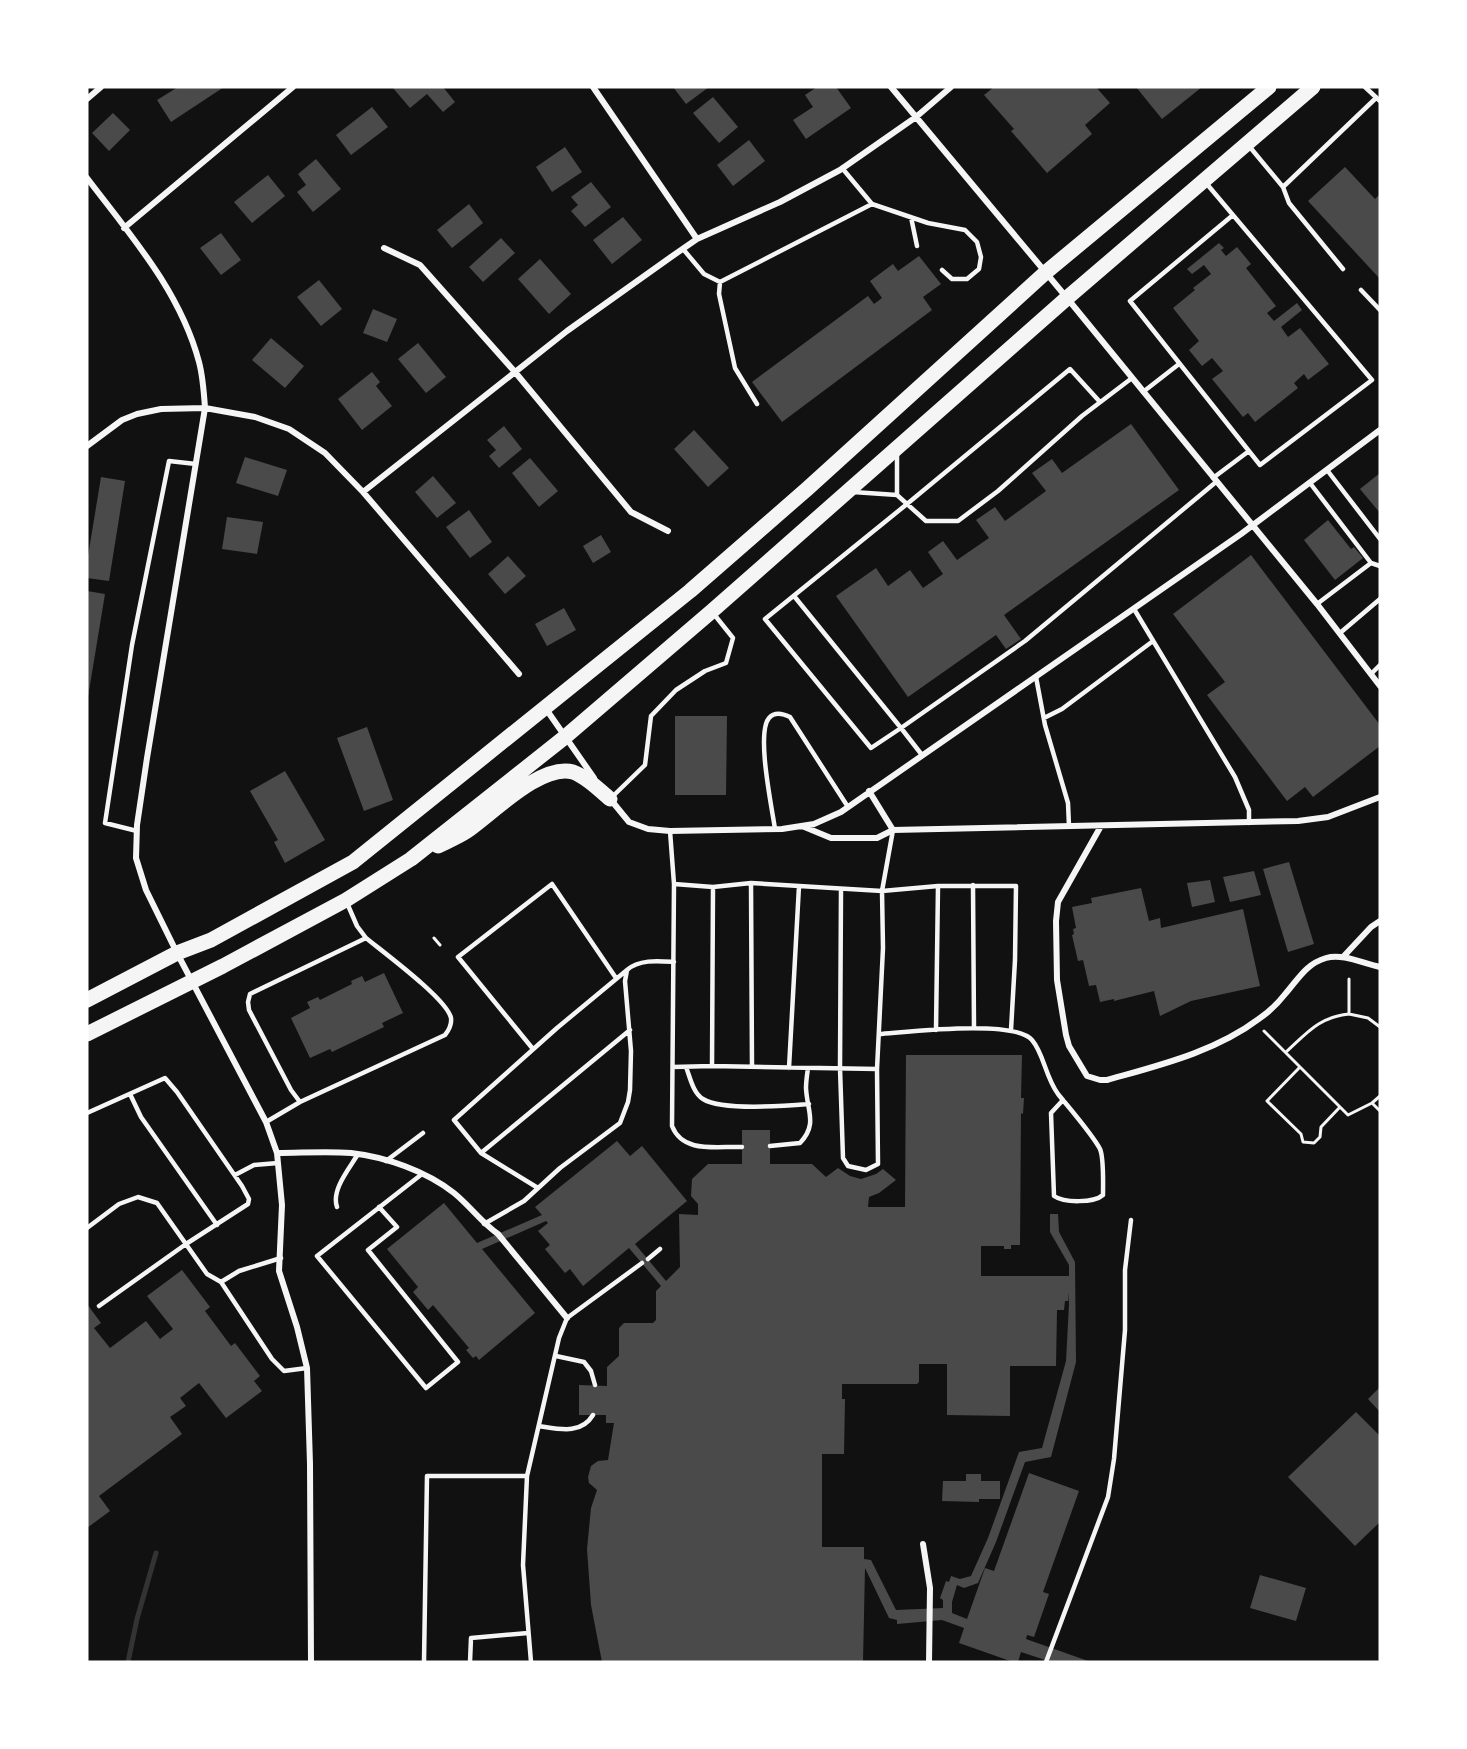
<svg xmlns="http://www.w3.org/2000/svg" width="1467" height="1749" font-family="Lato,sans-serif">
<rect width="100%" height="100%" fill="#111"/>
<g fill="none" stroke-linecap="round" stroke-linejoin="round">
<path stroke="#333" stroke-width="5" d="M128,1662l9,-43 19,-66"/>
</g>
<path fill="#4a4a4a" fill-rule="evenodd" d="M178,87h46l-53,35 -14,-22z
M395,87h48l12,15 -12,10 -16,-18 -17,14 -17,-20z
M673,87h36l-23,17z
M817,87h19l15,21 -45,31 -13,-19 20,-13 -8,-12z
M994,87h102l14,16 -25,22 7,9 -45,39 -36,-42 3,-2 -30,-34z
M1136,87h66l-40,32z
M713,97l25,30 -19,16 -26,-30z
M372,107l16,20 -37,28 -15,-20z
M113,113l17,17 -21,21 -17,-18z
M749,140l16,21 -32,25 -16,-21z
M565,147l17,25 -30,20 -16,-25z
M316,159l25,30 -28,23 -16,-20 9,-7 -8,-11z
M1345,167l30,32 5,-5v85l-72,-78z
M268,175l17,21 -33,27 -18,-21z
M591,182l20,25 -26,20 -14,-16 7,-6 -7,-8z
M469,204l14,19 -31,25 -15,-18z
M623,217l19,23 -30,24 -19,-24z
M221,233l20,27 -20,15 -21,-27z
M501,238l14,15 -32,29 -14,-15z
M1219,243l5,5 -3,2 5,6 11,-9 14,17 -5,4 30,38 -9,7 7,8 23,-18 5,7 -21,17 7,10 12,-9 29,36 -21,16 -4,-6 -10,9 4,5 -43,34 -7,-9 -5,4 -31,-38 11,-8 -11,-13 -10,8 -13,-16 10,-9 -26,-33 22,-18 -2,-2 18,-14 -7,-9 -12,9 -5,-5z
M919,256l22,28 -18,13 9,13 -150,112 -30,-40 116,-86 6,8 8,-6 -12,-17 23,-17 5,7z
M540,259l31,35 -22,20 -31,-35z
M319,280l23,29 -21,17 -24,-29z
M373,309l24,10 -10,23 -24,-9z
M271,338l33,28 -19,22 -33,-28z
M418,343l28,34 -20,16 -28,-34z
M372,372l8,10 -4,4 16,20 -30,24 -24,-31z
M1131,424l48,66 -175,125 17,24 -15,10 -10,-14 -88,62 -72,-101 40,-28 12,18 22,-16 13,18 20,-14 -15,-22 15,-11 14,19 32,-22 -13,-18 19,-13 10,14 41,-30 -14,-18 20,-14 10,14z
M504,426l18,23 -23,19 -10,-12 7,-6 -9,-10z
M694,430l35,38 -21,19 -34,-38z
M245,457l42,13 -9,26 -42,-13z
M530,458l28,33 -19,16 -27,-34z
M1380,473v40l-20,-24z
M433,476l23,27 -19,15 -22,-26z
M101,477l24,4 -16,100 -22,-3v-16z
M469,510l23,32 -22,16 -24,-31z
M227,517l36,5 -6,32 -35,-5z
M1328,520l23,29 3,-2 9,11 -28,22 -31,-40z
M601,535l10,17 -18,11 -10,-17z
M1251,555l129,170v21l-67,51 -8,-10 -18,14 -80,-106 18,-13 -52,-68z
M508,556l18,20 -21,18 -17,-20z
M87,591l18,3 -17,103h-1z
M564,608l12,22 -29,16 -12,-22z
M675,716h52l-1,79h-51z
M367,727l26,73 -29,11 -27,-73z
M285,771l40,69 -40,23 -11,-21 4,-2 -28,-49z
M1289,862l25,82 -26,8 -25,-83z
M1254,871l7,24 -31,7 -7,-25z
M1210,880l5,22 -23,5 -5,-24z
M1141,888l8,33 11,-3 1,10 82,-19 17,77 -69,15 -31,15 -6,-25 -40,10v-2l-14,3 -4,-17 -7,1 -6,-26 -5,1 -6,-26 2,-1 -1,-5 3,-1 -4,-21 20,-4 -1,-5z
M384,973l19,40 -21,10 2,4 -52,25 -2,-3 -20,9 -19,-40 19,-10 -3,-6 11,-5 2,3 32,-16 -1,-3 11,-5 3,6z
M906,1055h116l-1,43h3l-1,16 -2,-1 -1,132h-9v4h-7v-3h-23v30h88v-11l-19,-33v-18h8l1,18 16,30 1,100 -25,95 -26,5 -29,80 -18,41 -14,5 -7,-3 -5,17v11l15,6 18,-51 9,3 35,-98 50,18 -36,101 6,2 -15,43 -7,-2 -1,4 65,23h-40l-30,-10 -3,10h-5l-54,-19 5,-15 -22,-8 -45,4v-4l-8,-2 -24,-50 -2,94h-261l-11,-57 -4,-56 4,-41 6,-18 -8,-7 -1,-6 3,-11 7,-5 10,-1 6,-37h-8v-8h-27v-30l28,1v-19l12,-11v-28l5,-5h29l3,-3v-29l5,-5 -32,-38 -46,38 -13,-17 -5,4 -20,-24 5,-4 -12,-14 10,-8 -2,-2 -64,28 53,64 -56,47 -3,-4 -3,2 -7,-8 3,-2 -36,-43 -5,5 -15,-18 5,-5 -31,-38 57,-46 33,40 65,-28 -7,-8 82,-66 13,15 12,-10 45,55 -52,43 31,37 14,-14 -1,-53 19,1v-11l-7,-8 1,-17 16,-15h34v-34h28v34h42l14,13 12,-9 12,8 11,3 15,-5 7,-5 13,11 -17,13 -10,4 -1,10h37zM1068,1292l1,12 -3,57 -24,87 -23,4 -31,86 -17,38 -11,3 -9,-3 -2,6 -3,-1 -6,17 3,2v8l-47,2 -25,-50 -7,-1v-12h-42v-93h22l1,-55h-3v-15h75l2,-2v-18h28v51l63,1v-50h46l1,-56h7l1,-9h3z
M182,1270l28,37 -5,4 26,35 4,-3 25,33 -6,5 8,10 -36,27 -27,-35 -19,15 6,8 -16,11 12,17 -83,62 11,15 -23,17v-224l14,19 -7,5 16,20 36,-27 14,18 13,-10 -26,-33z
M1380,1387v25l-12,-13z
M1356,1412l24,24v86l-25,24 -67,-69z
M966,1474h15v7h19v18h-21v3l-37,-1 1,-20h23z
M1260,1575l46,13 -10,33 -46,-13z"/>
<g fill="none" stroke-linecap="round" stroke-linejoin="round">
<path stroke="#f5f5f5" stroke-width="3" d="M434,938l6,7
M1349,979v35l19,4 12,9
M1264,1031l84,84 24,-12 8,8
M1286,1052c21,-19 33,-35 63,-38
M1300,1067l-33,34 34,33 2,8 11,1 6,-6 1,-10 19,-20
M1372,1103l8,-7"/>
<path stroke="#f5f5f5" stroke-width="4.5" d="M1365,87l15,14
M1249,146l34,41 6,16 54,66
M1206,183l166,197 -112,85 -130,-164 103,-86
M1283,187l93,-89
M872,204l56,19 37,7 12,12 4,15 -2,12 -12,10h-15l-10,-9
M911,217l6,29
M683,249l21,25 16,8 152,-78 -30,-36
M720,282l-1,12 16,74 22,36
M1361,290l19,20
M1143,392l36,-28
M1327,470l53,69
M1213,478l36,-27
M1310,483l61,80 -54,41
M853,492l44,3v-40
M897,495l29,26h32l40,-30 84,-75 50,-38
M1371,563l9,3
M794,596l107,132 124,-87 191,-159
M1134,609l101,168 14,33v13
M1340,633l40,-34
M1371,674l9,-9
M1036,677l9,48 23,78 1,23
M1044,718l18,-9 91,-68
M922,755l-21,-27 -30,20 -106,-129 142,-115 163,-135 30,33
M612,797l33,-32 6,-49 25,-26 29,-19 21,-8 7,-25 -20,-25
M775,829c-3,-21 -19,-96 -6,-111 6,-7 15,-4 21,-1l58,90
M137,831l-32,-8 27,-178 37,-184 27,3
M670,831l4,53 -2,242c11,28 45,20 70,21
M751,883l1,184
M674,884l39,3 38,-4 131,8 56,-5h78l-1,74 -4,70
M973,885l1,143
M841,890l-1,178 3,90 5,8 18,4 12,-6 -1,-95 6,-121 -1,-57 11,-61
M936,1030l2,-144
M879,1034c29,-2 135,-15 153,6 12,14 13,36 26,54 12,15 34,40 42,55 4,9 3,35 3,46 -9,8 -39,8 -49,1l-3,-83 12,-13
M533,1049l-75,-92 94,-73 64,94
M712,1066l1,-179
M673,1067l39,-1 165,3
M686,1067c4,10 7,26 17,32 19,12 82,7 106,5
M789,1068l10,-182
M130,1094l11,23 76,108
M300,1102l-9,-12 -42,-80 -1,-8 2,-8 116,-56
M87,1113l78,-35 12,14 65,94 7,13 -1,5 -62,40 -87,62
M266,1122l34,-20 145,-67c4,-5 7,-10 6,-17 -4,-19 -68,-66 -85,-80l-9,-12 -10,-23
M770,1146l30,-3c18,-19 7,-32 6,-55 0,-7 1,-13 2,-20
M481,1153l-27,-33 103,-92 70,-58
M386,1161l37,-28
M235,1175l19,-10 24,-2
M538,1188l-57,-35 149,-123
M337,1207c-6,-17 12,-38 21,-53
M379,1207l18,20 -29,23 90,112 -32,26 -109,-132 105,-82
M484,1224l40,-23 36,-33 60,-45 8,-21 2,-12 1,-39 -6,-70 2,-11c12,-11 32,-9 47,-8
M87,1228l32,-24 19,-7 19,6 50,71 14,8 18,-11 42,-13
M648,1259l12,-10
M221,1282l51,77 12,12 23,-3
M556,1356l28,6 7,9 4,14
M539,1426c20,3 42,9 54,-11
M424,1662l3,-186h100
M470,1662l1,-24 57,-5
M531,1662l-8,-97 4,-89 32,-138 8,-20 75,-55
M1046,1662l62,-165 6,-38 11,-129v-60l6,-50"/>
<path stroke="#f5f5f5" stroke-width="6" d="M593,87l104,152
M891,87l176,211 250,306 63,82
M87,99l14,-12
M87,178c44,58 93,113 112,184 4,15 5,31 6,46l-58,350 -10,67 -1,33 10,32 31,63 89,169 11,31 5,52 -3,66 18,56 10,41 3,96 1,198
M124,228l169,-141
M384,248l36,17 95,107 116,140 37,19
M87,446l35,-26 15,-6 24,-5 44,-1 50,9 34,12 36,24 38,39 156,182
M363,492l204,-161 104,-74 26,-18 83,-37 60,-32 76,-53 35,-30
M546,709l48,69
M869,791l24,39
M611,800l18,22 19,7 22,2 112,-2 32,-5 27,-12 400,-278 139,-104
M802,826l29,12h46l16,-8 405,-9 30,-4 52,-20
M1101,826l-43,76 -2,19 1,59 9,55 3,11 18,30 13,4h7c53,-15 108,-28 153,-62 9,-6 19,-16 26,-25 13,-15 20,-29 40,-35 17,-5 38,6 54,9
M1343,957l28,-30 9,-6
M277,1153c24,0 50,-2 74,0 35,4 75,18 103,40 16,13 27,29 44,41l69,84
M923,1544l7,44 -1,74"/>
<path stroke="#f5f5f5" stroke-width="15" d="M438,846c10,-5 20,-9 29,-15 25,-17 74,-68 106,-59 14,5 26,18 37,27
M87,1000l90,-47 34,-13 142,-78 337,-271 117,-102 238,-216 224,-186
M87,1034l136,-68 123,-66 65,-41 154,-122 147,-126 355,-313 246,-211"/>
</g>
<rect width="1467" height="1749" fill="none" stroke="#ffffff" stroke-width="177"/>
</svg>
